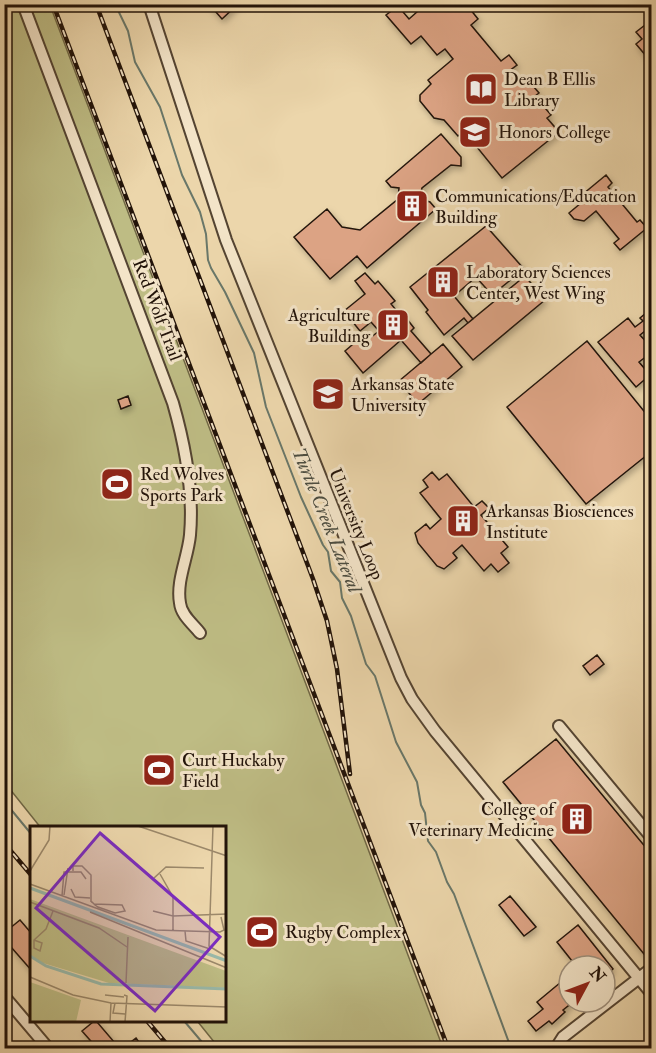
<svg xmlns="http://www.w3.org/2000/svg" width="656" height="1053" font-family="'IM FELL Double Pica',serif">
<defs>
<filter id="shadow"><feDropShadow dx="2" dy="3.5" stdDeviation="3" flood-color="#0004"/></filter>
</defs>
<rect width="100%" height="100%" fill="#ecd6ab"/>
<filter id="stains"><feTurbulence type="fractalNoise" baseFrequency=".00333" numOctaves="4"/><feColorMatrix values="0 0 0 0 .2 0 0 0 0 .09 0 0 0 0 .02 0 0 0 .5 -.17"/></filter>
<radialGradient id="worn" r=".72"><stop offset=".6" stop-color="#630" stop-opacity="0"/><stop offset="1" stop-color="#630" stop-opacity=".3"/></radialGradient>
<path fill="#bebc84" stroke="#706846" stroke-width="1.5" d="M5,5h45l393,1043h-224l-21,-26h27v-194h-184l-36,-45z"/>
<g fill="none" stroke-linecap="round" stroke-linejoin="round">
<path stroke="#697769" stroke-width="2" d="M115,4l13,27 7,31 25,45 22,68 18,37 6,22 2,26 3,8 14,24 29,61 12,54 35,90 22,48 5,7 3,19 9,11 2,16 9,18 15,48 9,12 21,66 21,40 4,23 4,8 3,28 8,11 11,30 7,12 57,154
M4,801l28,34
M185,1022l22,26"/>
</g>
<path fill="#dca384" stroke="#221309" stroke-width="1.5" filter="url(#shadow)" d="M209,4h29l-16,15z
M426,4h40l12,15 -7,6 30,36 8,-6 8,10 -8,6 7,8 3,-2 5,6 4,-3 11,13 -4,3 16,19 -4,3 12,14 -57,46 -38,-47 -6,5 -14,-16 -10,-2 -14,-17v-6l11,-11 -3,-4 25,-21 -8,-10 -8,6 -16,-19 -10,8 -25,-29 12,-9 11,13z
M645,25l4,6 3,-2v34l-16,-19 6,-5 -6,-7z
M441,134l20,23v9l-10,-1 -29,23 -3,11 11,3 6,7 -69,59 -10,-12 -27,23 -36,-42 33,-28 15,18 18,3 38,-31 1,-11 -8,-1 -5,-6z
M606,175l6,8 -4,4 29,35 3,-2 7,8 -27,22 -6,-7 5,-4 -23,-28 -12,10 -10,-2 -5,-6 12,-10 -4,-4z
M486,226l38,43 -32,26 -16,-18 -22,19 19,23 -5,4 -4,-5 -20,17 -18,-23 2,-2 -18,-23z
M365,273l10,11 3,-3 17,20 -4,3 10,12 2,-2 11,14 -3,3 20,23 -10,9 -20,-23 -38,33 -18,-22 21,-18 4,5 9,-7 -8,-9 -11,9 -16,-20 21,-17 -10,-13z
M525,276l20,24 -72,60 -21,-24z
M652,308v21l-2,-2 -10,8 12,13v4l-13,10 11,13 -14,12 -38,-45 30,-24 7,9 8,-6 -3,-3z
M587,341l65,80v30l-66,53 -79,-97z
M443,344l19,23 -44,37 -19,-23z
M128,396l3,9 -10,4 -3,-9z
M432,472l7,8 8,-6 27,33 8,-6 7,7 -8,7 27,32 -7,6 8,10 -11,9 -7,-8 -7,7 -22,-26 -9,8 4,5 -13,11 -7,-3 -19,-23 -3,-10 11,-9 4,5 11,-10 -21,-26 8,-6 -5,-7z
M597,655l7,9 -14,11 -7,-9z
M556,739l96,116v93l-8,6 -141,-172z
M510,896l26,31 -12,9 -25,-31z
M20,920l12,14v37l-28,-32v-6z
M578,925l35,44 -8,7v-10h-29l-19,-24z
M567,977l2,3v22h4l-10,8 2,2 -13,12 -3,-3 -13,10 -8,-10 15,-12 -6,-7z
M93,1022h4l18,21 -7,5h-11l-15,-17z
M136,1038l7,10h-20z"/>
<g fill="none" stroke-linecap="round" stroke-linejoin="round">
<g stroke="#544432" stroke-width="14">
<path id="minor" d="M23,4l150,399c12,42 21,88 17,132 -2,22 -14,46 -10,68 1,12 13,21 20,30
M149,4l77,236 175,438 11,21 23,32 217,263
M559,726l93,112
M4,996l44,52
M556,1048l7,-11 89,-69"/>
</g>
<use href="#minor" stroke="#f3e4c8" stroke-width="10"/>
<g stroke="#221309" stroke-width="4.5">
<path id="rail" d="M53,4l395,1044
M96,4l217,575 14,42 10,48 13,105
M4,843l28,33
M148,1022l22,26"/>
</g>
<use href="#rail" stroke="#f3e4c8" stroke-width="2" stroke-dasharray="7" stroke-linecap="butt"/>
</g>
<defs>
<g id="library-square" transform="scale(1.725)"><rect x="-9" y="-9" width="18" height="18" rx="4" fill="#8f2418" stroke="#f3e4c8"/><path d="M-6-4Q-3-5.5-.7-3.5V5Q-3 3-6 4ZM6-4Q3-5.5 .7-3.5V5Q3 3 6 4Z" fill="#fff"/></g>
<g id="university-square" transform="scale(1.725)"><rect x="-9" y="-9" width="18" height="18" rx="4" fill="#8f2418" stroke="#f3e4c8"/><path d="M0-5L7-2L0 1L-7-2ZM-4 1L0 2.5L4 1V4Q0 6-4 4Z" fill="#fff"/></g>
<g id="building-square" transform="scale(1.725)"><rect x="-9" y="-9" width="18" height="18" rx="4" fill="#8f2418" stroke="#f3e4c8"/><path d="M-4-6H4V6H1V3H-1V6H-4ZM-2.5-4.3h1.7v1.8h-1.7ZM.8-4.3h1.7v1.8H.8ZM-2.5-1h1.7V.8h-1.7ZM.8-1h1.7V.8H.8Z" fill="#fff"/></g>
<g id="stadium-square" transform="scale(1.725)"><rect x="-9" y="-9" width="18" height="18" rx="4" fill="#8f2418" stroke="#f3e4c8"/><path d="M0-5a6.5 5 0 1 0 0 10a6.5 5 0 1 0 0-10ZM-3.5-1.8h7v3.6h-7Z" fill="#fff"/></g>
</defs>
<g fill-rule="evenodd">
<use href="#library-square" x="481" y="89"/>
<use href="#university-square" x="475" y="132"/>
<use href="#building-square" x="412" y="206"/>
<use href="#building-square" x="443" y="282"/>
<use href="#building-square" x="393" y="325"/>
<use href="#university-square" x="328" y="394"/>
<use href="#stadium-square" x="117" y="484"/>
<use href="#building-square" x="463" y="521"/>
<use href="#stadium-square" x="159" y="770"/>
<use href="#building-square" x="577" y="819"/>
<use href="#stadium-square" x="262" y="932"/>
</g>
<g text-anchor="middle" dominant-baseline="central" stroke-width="6" stroke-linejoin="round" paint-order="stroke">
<g font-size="18" fill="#221309" stroke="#f3e4c8" text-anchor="start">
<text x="504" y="79">Dean B Ellis<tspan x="504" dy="21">Library</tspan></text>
<text x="498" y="132">Honors College</text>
<text x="435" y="196">Communications/Education<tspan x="435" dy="21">Building</tspan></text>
<text x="466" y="272">Laboratory Sciences<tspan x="466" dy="21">Center, West Wing</tspan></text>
<text x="370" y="315" text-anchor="end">Agriculture<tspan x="370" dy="21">Building</tspan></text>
<text x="351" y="384">Arkansas State<tspan x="351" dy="21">University</tspan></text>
<text x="140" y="474">Red Wolves<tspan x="140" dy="21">Sports Park</tspan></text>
<text x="486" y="511">Arkansas Biosciences<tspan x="486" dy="21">Institute</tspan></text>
<text x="182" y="760">Curt Huckaby<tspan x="182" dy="21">Field</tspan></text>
<text x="554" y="809" text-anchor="end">College of<tspan x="554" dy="21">Veterinary Medicine</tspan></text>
<text x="285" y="932">Rugby Complex</text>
</g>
<g font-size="18" fill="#221309" stroke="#f3e4c8">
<text transform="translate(157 310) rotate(69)">Red Wolf Trail</text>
<text transform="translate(356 524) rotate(68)">University Loop</text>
</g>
<g font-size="20" font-style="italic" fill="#4c4d41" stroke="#f3e4c8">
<text transform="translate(327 520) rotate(68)">Turtle Creek Lateral</text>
</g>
</g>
<g transform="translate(30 826)">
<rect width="196" height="196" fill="#ecd6ab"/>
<path d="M0,73l196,72v17l-117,-5 -66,-20 -13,-8zM0,156l51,18 -5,22h-46z" fill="#bebc84"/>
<path fill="none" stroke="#99b9a9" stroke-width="3" d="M0,62l197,73M0,130l16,10 55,18 126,5"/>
<path fill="none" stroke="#9b886a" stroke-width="1.5" d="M108,0l89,30M183,0l-4,120 18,11M0,45l19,-31 1,-14M43,45v-5h9l9,9v27M130,48l13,23v34M124,52l12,-11 38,1M0,58l126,46 64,2 4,-2 -3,-13M41,63l4,8 15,1M34,69l4,-27M32,70l2,-24h17l5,7M0,76l69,26 28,19M61,76h1l3,3 3,2 17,6 10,-2 -3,-6 -28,-1M123,85l20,5 54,-2M60,86l137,56M155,105l1,10 24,8M4,114l8,3 -2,8 -6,-3v-8l12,-11 7,-18M0,151l43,18 38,8 116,4M96,157l2,-46M75,169l19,2M94,169l3,1 -2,26M85,177l-2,10 12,1M80,196l1,-19"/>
<path fill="#7b2cbf" fill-opacity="0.15" stroke="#7b2cbf" stroke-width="3" d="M70,7l120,104 -65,74 -119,-103z"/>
<rect width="196" height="196" fill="none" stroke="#221309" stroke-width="3"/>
</g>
<rect width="656" height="1053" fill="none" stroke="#ecd6ab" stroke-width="24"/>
<rect x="6" y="6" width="644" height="1041" fill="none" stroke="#221309" stroke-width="3"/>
<rect x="12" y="12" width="632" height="1029" fill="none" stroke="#221309" stroke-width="1.5"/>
<g transform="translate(587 984) rotate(49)"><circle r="28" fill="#f3e4c8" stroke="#9f907c" stroke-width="1.5"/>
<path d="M0-4.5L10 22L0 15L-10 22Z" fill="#8f2418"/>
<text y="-9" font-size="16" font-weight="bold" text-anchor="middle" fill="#221309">N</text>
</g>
<rect width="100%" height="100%" filter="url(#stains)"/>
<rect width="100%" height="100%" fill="url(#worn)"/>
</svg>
